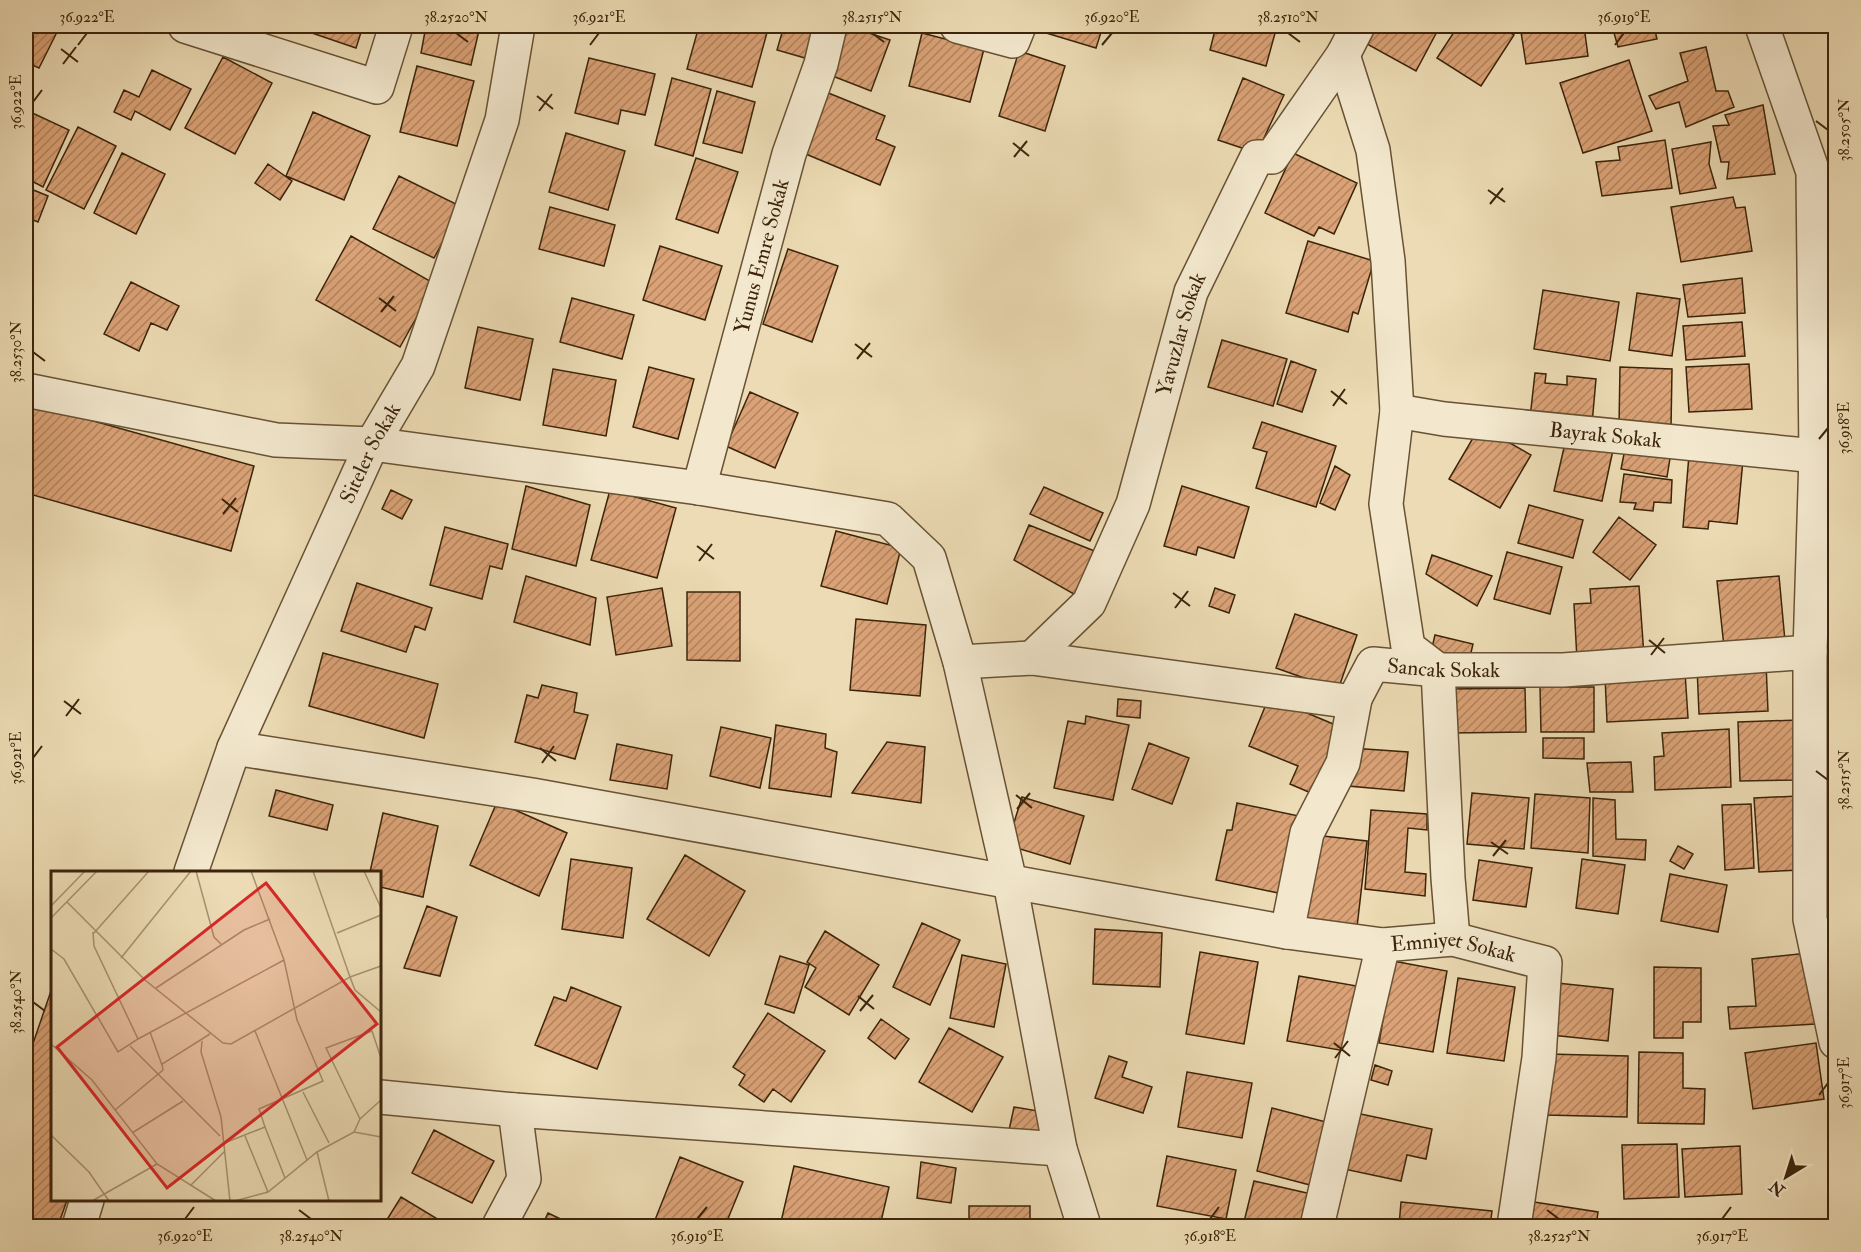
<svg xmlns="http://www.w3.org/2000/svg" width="1861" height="1252" font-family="'IM FELL Double Pica',serif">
<defs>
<pattern id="building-hatch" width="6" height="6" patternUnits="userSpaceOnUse" patternTransform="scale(1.5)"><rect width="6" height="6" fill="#daa276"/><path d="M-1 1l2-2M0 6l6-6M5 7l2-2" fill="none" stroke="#b2845f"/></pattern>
</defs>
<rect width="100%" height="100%" fill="#ecdbb4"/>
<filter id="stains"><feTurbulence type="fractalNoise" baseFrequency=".00333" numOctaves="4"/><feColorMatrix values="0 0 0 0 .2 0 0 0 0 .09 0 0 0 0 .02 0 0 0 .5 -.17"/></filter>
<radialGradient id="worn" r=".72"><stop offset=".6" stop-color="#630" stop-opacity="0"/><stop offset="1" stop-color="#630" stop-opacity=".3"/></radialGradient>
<path fill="url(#building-hatch)" stroke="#3c240a" stroke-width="1.5" d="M26,26h34l-21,42 -13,-6z
M311,26h52l-7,22 -47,-16z
M426,26h54l-9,39 -50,-12z
M699,26h17l14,4 1,-4h25l12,3 -16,58 -65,-18z
M784,26h31l-10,32 -28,-8z
M848,26l42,14 -19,51 -41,-16z
M1216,26h61l-11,40 -56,-16z
M1377,26h63l-24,45 -49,-27z
M1458,26h42l14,9 -33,51 -44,-28z
M1568,26h16l4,30 -62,8 -5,-32z
M1612,26h42l3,13 -39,8z
M1026,27v-1h77l-7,22z
M922,33l62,16 -14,53 -61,-16z
M1706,47l10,44h12l6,16 -48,20 -7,-25 -23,7 -7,-13 39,-15 -8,-28z
M1019,51l46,15 -20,65 -46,-15z
M223,57l49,26 -37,71 -50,-26z
M589,58l66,16 -10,41 -24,-5 -3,14 -43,-11z
M1629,60l23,71 -69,22 -23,-70z
M417,66l57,15 -17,65 -57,-14z
M152,70l39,19 -21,41 -35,-19 -4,9 -17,-8 10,-22 15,7z
M672,78l39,11 -18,67 -38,-11z
M1243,78l41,17 -27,58 -39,-13z
M717,91l38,11 -13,51 -39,-10z
M826,92l59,24 -9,23 19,8 -15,38 -79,-33z
M1763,105l12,69 -48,5 2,-17h-8l-8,-36 16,-1 -4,-10z
M26,110l43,20 -26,57 -17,-9z
M313,112l57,24 -26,64 -58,-24z
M78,127l38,19 -32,63 -38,-19z
M566,133l59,18 -17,59 -59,-18z
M1665,140l7,48 -70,8 -6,-34 24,-2 -2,-13z
M1711,142l-2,22 7,24 -36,6 -8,-45z
M122,153l43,21 -29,60 -42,-21z
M1293,153l64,30 -23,51 -15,-7 -5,9 -49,-23z
M696,158l42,14 -20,61 -42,-14z
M268,164l24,17 -12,19 -25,-17z
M399,176l63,31 -28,51 -61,-29z
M31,189l17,7 -10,26 -12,-5v-15z
M1733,197l3,11 9,-1 7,44 -71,11 -10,-55z
M550,207l65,18 -11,41 -65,-17z
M351,236l84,48 -35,63 -84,-47z
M1308,241l66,20 -16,53 -5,-2 -5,20 -62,-19z
M660,246l62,20 -17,54 -62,-20z
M788,249l50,17 -26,76 -49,-18z
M1742,278l3,35 -57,4 -5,-32z
M131,282l48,24 -12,24 -16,-7 -12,28 -35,-17z
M1543,290l76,12 -9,59 -76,-12z
M1637,293l43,6 -8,57 -43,-6z
M572,298l62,17 -12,44 -62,-17z
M1742,322l3,34 -59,4 -3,-34z
M478,327l55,12 -13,61 -55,-12z
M1222,340l65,19 -14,47 -65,-19z
M1291,361l25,9 -14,42 -25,-8z
M1749,364l3,45 -63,3 -3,-45z
M649,367l45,12 -16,60 -45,-12z
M1620,367l52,2 -1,59 -52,-2z
M553,369l63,11 -10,56 -63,-11z
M1535,373l11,1 -1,9 22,2v-9l29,3 -4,45 -62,-6z
M750,392l48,21 -23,55 -49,-22z
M26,402l228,64 -23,85 -205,-58z
M1262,422l74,24 -20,61 -60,-19 11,-36 -14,-4z
M1480,426l51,29 -31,53 -51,-29z
M1566,439l47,11 -11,51 -48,-10z
M1626,444l45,8 -4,25 -46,-8z
M1689,455l54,5 -6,64 -28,-3 -1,8 -25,-2z
M1335,466l15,9 -15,35 -15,-7z
M1624,474l48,6 -1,23 -17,-1 -1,9 -19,-2 2,-6 -16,-1z
M526,486l64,19 -14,61 -64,-17z
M1182,486l67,21 -15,51 -36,-11 -2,8 -32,-9z
M1044,487l59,26 -13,28 -60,-27z
M391,490l21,10 -10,19 -20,-10z
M610,490l66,18 -19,70 -66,-18z
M1529,505l54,15 -10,38 -55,-15z
M1619,517l37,28 -26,35 -37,-28z
M1029,525l68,27 -18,45 -65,-37z
M445,527l63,17 -6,25 -12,-3 -8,33 -52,-14z
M836,531l65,17 -14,56 -66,-18z
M1507,552l55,15 -12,47 -56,-15z
M1432,555l60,21 -15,30 -51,-32z
M526,576l70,22 -6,47 -76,-23z
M1779,576l6,65 -61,6 -7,-66z
M357,583l75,25 -7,22 -10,-4 -9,26 -65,-21z
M1639,586l5,70 -67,4 -3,-56 17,-1 -1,-14z
M662,588l10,58 -56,9 -9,-58z
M1215,588l20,7 -6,18 -20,-7z
M687,592h53v69l-53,-1z
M1295,614l62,21 -19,55 -62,-22z
M856,619l70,6 -6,71 -70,-6z
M1435,635l38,9 -4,17 -38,-9z
M323,653l115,31 -14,54 -115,-32z
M1766,663l2,48 -69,3 -2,-47z
M1685,672l3,46 -81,4 -2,-46z
M542,685l35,8 -3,19 14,3 -13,44 -60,-17 12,-47 11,3z
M1540,687h54v45h-53z
M1525,688l1,44 -74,1 -1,-44z
M1269,697l76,32 -27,67 -28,-12 8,-18 -49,-20z
M1118,699l23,2 -1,17 -23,-2z
M1086,716l43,9 -16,75 -59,-12 14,-67 17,3z
M1798,720l1,60 -59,1 -2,-59z
M776,725l50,9 -1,14 12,4 -6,45 -62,-9z
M721,727l50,11 -11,50 -50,-12z
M1729,729l2,58 -76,3 -1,-33 10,-1 -2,-23z
M1543,738h41v21l-41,-1z
M887,742l38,5 -4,56 -69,-10z
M1149,743l40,15 -17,46 -40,-15z
M617,744l55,11 -5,34 -57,-9z
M1351,748l57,4 -4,39 -56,-5z
M1631,762l2,30h-43l-3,-29z
M276,790l57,15 -6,25 -58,-14z
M1472,793l57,5 -5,51 -57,-5z
M1535,794l55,4 -2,55 -57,-5z
M1798,796l3,74 -42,2 -5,-74z
M1022,797l62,19 -14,48 -63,-19z
M1593,798l22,2 1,39 30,1 -1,20 -52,-4z
M497,802l70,31 -28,63 -69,-31z
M1237,803l62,13 -16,78 -67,-14 11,-50h5z
M1751,804l3,64 -29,2 -3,-65z
M1371,810l56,4v16l-19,-2 -3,44 21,2 -1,22 -60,-7z
M383,813l55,13 -15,71 -43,-10v-15h-10z
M1314,835l53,6 -10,86 -53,-6z
M1678,846l15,8 -9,15 -14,-8z
M685,855l60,36 -36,65 -62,-37z
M571,859l61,9 -9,70 -61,-9z
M1582,859l43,6 -7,49 -42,-6z
M1479,860l53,8 -6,39 -53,-7z
M1670,874l57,11 -9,47 -57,-11z
M427,906l30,11 -17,59 -36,-8z
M922,923l38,17 -30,65 -37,-18z
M1095,929l67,4 -2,54 -67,-3z
M825,931l54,34 -30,50 -44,-28 11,-19 -9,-6z
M1200,952l58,10 -14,82 -58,-10z
M1808,953l7,71 -85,5 -2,-22 28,-1 -4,-47z
M962,955l44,9 -12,63 -44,-9z
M780,956l29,9 -15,48 -29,-9z
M1393,961l54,10 -14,81 -54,-9z
M1654,967l47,1v54h-18v16h-29z
M1299,976l58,10 -12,65 -58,-10z
M1458,978l57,9 -11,74 -57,-8z
M1557,983l56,6 -5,52 -57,-6z
M571,987l50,20 -24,62 -62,-24 19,-48 12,4z
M52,988v212h15l-9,26h-32v-162z
M768,1013l57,38 -34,51 -18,-13 -9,13 -25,-17 6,-10 -12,-8z
M881,1019l28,20 -14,20 -27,-21z
M949,1028l54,29 -31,55 -53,-30z
M1816,1043l8,56 -71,10 -8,-56z
M1639,1052l44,1v35l22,1 -1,35 -66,-1z
M1547,1054l81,2 -1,61 -81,-2z
M1109,1056l18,6 -5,15 30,10 -9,26 -48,-15z
M1375,1065l17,6 -4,14 -17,-5z
M1187,1072l65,11 -10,55 -64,-11z
M1014,1107l30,5 -6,28 -30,-5z
M1272,1108l54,14 -16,63 -53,-14z
M1356,1113l76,16 -6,30 -19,-4 -6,26 -57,-12z
M434,1130l60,31 -22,42 -60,-30z
M1677,1144l2,53 -55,2 -2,-54z
M1740,1146l2,48 -57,3 -3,-48z
M1167,1156l69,14 -10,49 -69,-13z
M680,1157l63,25 -18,44h-53l-17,-6z
M921,1162l35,6 -5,35 -34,-5z
M794,1166l95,21 -9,39h-100z
M1254,1181l62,14 -7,31h-66z
M401,1197l48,29h-66z
M1401,1202l91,9 -2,15h-91z
M1534,1202l64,10 -2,14h-66z
M969,1206h61v20h-61z
M548,1213l27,13h-33z"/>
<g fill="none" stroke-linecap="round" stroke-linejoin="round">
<g stroke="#685234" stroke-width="36">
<g id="minor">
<path d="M185,26l192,61 19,-61"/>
<path d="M957,26l56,15 6,-15"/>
<path d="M1343,55l30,95 15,111 9,150 -11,93 22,143 30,23 10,208 5,61"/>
<path d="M26,390l250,50 96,4 327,44 189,31 41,39 31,104 50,220 50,267 24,77"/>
<path id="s1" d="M1397,411l47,8 372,37"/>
<path id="s2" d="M699,488l90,-334 32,-90 9,-38"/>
<path id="s3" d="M1032,658l57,-55 44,-99 58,-212 66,-135h15l71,-102 15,-29"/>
<path id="s4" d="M960,662l72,-4 321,44 20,-38 65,6h125l247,-18"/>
<path d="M234,748l298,47 755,137 96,13"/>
<path d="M1287,932l20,-99 36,-70 12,-64"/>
<path d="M380,1097l135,13 545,39"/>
<path d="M499,1226l25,-47 -9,-69"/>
<path id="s5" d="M1317,1226l66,-281 70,-6 92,24 -6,95 -25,168"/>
</g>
</g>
<g stroke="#685234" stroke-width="36">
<g id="tertiary">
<path d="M1762,26l51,146 3,284 -6,196v267l26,123"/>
<path id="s6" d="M191,872l43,-124 138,-304 46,-78 84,-246 16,-94"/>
<path d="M79,1226l8,-26"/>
</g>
</g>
<use href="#minor" stroke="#f3e8ce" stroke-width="33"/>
<use href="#tertiary" stroke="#f3e8ce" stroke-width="33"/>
</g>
<path fill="none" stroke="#3c240a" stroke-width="2" d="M456,33l12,9M872,33l12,9M1288,33l12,9M78,45l9,-12M590,45l9,-12M1102,45l10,-12M1615,45l9,-12M61,49l17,13M63,64l13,-17M537,96l16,13M33,102l9,-12M539,111l13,-17M1816,121l12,9M1013,143l16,13M1014,157l13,-16M1488,190l17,12M1490,204l13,-16M379,298l17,13M381,312l13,-16M855,344l17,13M33,352l12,9M857,359l13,-16M1331,391l16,13M1333,406l12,-17M1819,439l9,-11M222,499l16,13M223,514l13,-16M697,546l17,13M699,561l13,-17M1173,593l17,13M1175,608l13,-17M1649,640l16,13M1651,655l13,-17M64,701l17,13M66,716l13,-17M540,748l16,13M33,758l9,-12M542,763l12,-17M1816,771l12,9M1016,795l16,13M1017,809l13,-16M1491,842l17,12M1493,856l13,-16M858,996l16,13M33,1002l12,9M860,1011l13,-16M1334,1043l16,13M1335,1058l13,-17M1819,1095l9,-12M299,1210l12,9M1547,1210l12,9M185,1219l9,-12M697,1219l10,-12M1210,1219l9,-12M1722,1219l9,-12"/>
<g text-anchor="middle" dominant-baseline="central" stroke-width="4.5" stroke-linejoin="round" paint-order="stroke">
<g font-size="21" fill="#3c240a" stroke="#f3e8ce">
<text stroke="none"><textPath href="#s2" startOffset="240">Yunus Emre Sokak</textPath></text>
<text stroke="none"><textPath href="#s3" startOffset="364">Yavuzlar Sokak</textPath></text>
<text stroke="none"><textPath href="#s1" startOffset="210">Bayrak Sokak</textPath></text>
<text stroke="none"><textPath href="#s6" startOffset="456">Siteler Sokak</textPath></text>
<text stroke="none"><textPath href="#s4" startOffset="510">Sancak Sokak</textPath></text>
<text stroke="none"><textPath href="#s5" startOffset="360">Emniyet Sokak</textPath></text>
</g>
</g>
<g transform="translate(51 871)">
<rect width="330" height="330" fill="#ecdbb4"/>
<path fill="none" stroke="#a69270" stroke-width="1.5" d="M145,0l18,66 7,7M262,0l37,106 31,-11M313,0l17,37M16,31l78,78 78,63 8,1 119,-67 5,13 26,22M0,35l34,-35M0,47l46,-47M43,62l55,-62M286,62l44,-18M0,78l13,10 54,93 20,-13 -44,-93 -1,-14M70,87l70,-87M105,117l88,-58 26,-11M204,160l52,129M99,161l12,33M87,168l146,-79M151,170l-1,11 20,65 9,84M0,173l41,36 65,84 59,37M79,175l90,90M252,221l26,51M64,239l48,-40 -1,-6 48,-30M309,248l-34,-71 46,-17 9,27M214,256l20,51M303,261l6,-13 21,-19M81,262l51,-32M0,264l38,37 20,29M194,265l23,56M171,273l43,-17 -6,-18 64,-28 -26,-61 -13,-60 -33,-89M266,281l12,49M139,315l35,-35M41,330l65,-37M184,330l33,-9 49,-40 37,-20 27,5"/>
<path fill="#d62828" fill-opacity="0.15" stroke="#d62828" stroke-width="3" d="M215,12l111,141 -210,164 -110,-141z"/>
<rect width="330" height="330" fill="none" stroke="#3c240a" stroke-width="3"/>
</g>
<rect width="1861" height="1252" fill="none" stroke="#ecdbb4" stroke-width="66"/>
<g transform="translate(1786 1177) rotate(218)" stroke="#f3e8ce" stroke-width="4.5" paint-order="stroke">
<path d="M0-4.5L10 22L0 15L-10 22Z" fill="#3c240a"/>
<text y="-9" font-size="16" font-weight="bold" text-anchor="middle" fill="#3c240a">N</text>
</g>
<rect x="33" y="33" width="1795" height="1186" fill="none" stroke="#3c240a" stroke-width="2"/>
<g font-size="15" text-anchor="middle" fill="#3c240a">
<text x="87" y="22">36.922°E</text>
<text x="456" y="22">38.2520°N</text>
<text x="599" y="22">36.921°E</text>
<text x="872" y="22">38.2515°N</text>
<text x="1112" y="22">36.920°E</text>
<text x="1288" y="22">38.2510°N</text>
<text x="1624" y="22">36.919°E</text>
<text transform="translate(16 102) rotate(-90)" y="5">36.922°E</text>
<text transform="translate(1844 130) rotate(-90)" y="5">38.2505°N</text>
<text transform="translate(16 352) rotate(-90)" y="5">38.2530°N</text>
<text transform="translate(1844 428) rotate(-90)" y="5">36.918°E</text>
<text transform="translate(16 758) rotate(-90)" y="5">36.921°E</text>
<text transform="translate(1844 780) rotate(-90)" y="5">38.2515°N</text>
<text transform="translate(16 1002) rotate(-90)" y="5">38.2540°N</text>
<text transform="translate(1844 1083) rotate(-90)" y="5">36.917°E</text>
<text x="185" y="1241">36.920°E</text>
<text x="311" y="1241">38.2540°N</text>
<text x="697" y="1241">36.919°E</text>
<text x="1210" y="1241">36.918°E</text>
<text x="1559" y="1241">38.2525°N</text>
<text x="1722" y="1241">36.917°E</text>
</g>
<rect width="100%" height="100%" filter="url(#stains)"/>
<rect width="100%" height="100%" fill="url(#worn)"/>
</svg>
